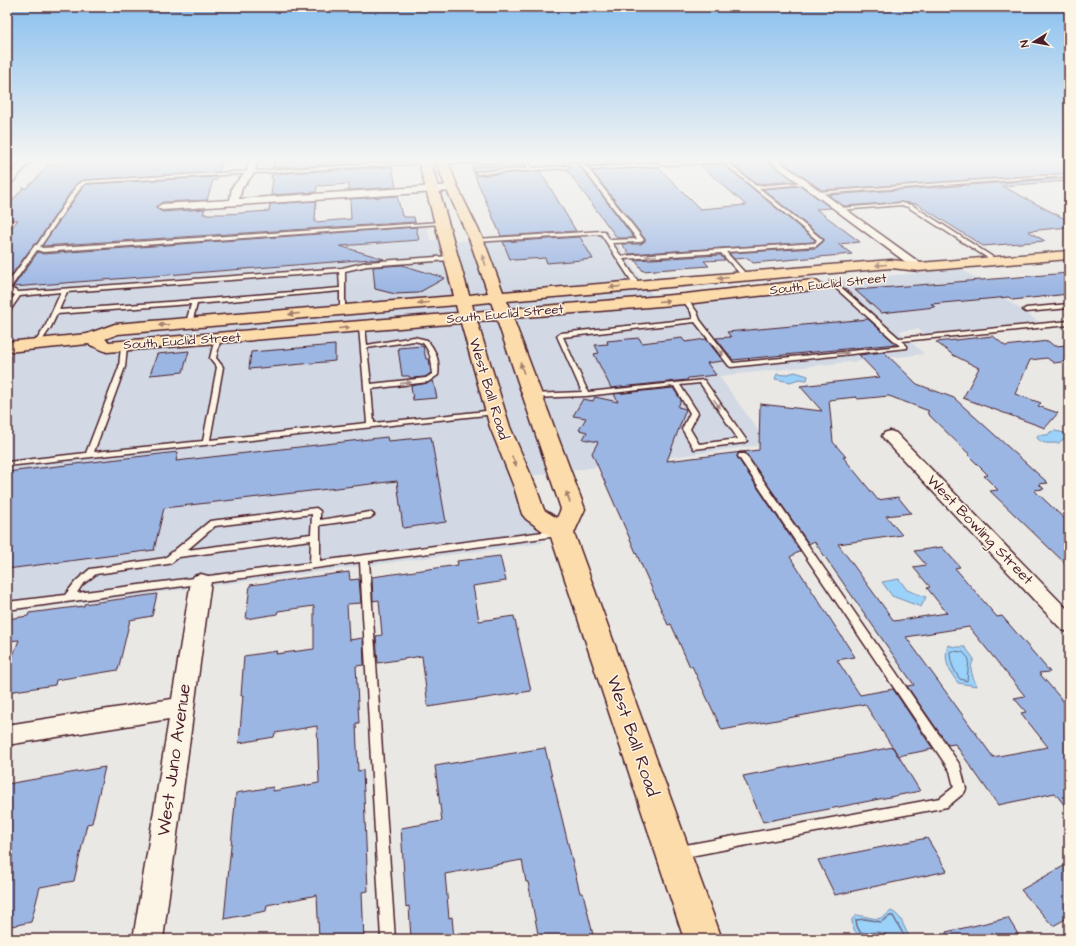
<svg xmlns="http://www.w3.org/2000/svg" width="1076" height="946" font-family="'Architects Daughter',sans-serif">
<rect width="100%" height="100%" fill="#e9e8e5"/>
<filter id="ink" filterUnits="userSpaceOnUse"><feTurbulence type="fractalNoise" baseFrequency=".025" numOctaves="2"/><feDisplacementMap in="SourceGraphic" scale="8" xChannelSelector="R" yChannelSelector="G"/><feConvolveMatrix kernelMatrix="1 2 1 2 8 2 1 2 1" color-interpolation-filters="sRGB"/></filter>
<g filter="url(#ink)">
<path fill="#d2d9e4" d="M426,222l5,18 66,2 114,-8 42,63 309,-28 77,53 -115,12 -6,-5 -19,2 25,23 -205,22 49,68 -245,33 20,66 -536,69v-329l22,-33z"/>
<path fill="#9bd2fa" stroke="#7b8aa7" d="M795,372l13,4 -1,4 -8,-1 -9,3 -15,-3 2,-5 7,1z
M1055,431l10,2 3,4v2l-6,1 -3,3c-9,0 -16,2 -22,-5l1,-3h10l2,-3z
M899,579l8,11 19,7 -5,10 -29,-11 -10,-14z
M948,645l7,2h10l9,12c-6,10 -1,18 3,27l-19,-3c-9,-12 -15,-23 -10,-38z
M891,911c13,5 12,20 21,28h-26l-5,-3 -8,-1 -11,2c-8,-4 -10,-10 -10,-18l5,-4 20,4 7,-2z"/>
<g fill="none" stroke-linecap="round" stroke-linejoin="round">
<path stroke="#6a677e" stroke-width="1" d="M952,651l11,1 6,7 -2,22 -7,-2c-6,-8 -10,-17 -10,-27z"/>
<path stroke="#6a677e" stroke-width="1.5" d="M887,939l-1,-4c-9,-6 -16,0 -26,-3l-3,-6 -1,-6 9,-1 16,3 9,-6h3l13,23"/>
</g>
<path fill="#9cb6e3" stroke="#4a1f2b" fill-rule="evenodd" d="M61,159h161l-2,4h2l-3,9 -137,8 -6,4 -40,60h-2l-27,37v-48l11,-13h-11l4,-4h-4v-9l16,-19h3l8,-7 14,-16h9z
M307,159h83l1,3 -118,6 1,-7z
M590,159h60l3,3 -65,4 -5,-5 8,-1z
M721,159h45l29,22 -39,3 -29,-24z
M778,159h272l19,8v6l-247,17z
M576,161l58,77h-17l-50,-68 4,-4 -7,-1 -2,-3z
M524,164l2,3 -52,5 -2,-5z
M717,164h6l92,76 -1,2 -185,12 -7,-10h19l4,-3v-2l-53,-68 66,-4 42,42 46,-4 -46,-40z
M392,167l4,20 -47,3v-6l-32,2 -1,6 -45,3 2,-17h-2l1,-4z
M540,171l36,60 -75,5 -26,-60z
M218,177l-1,3h-4l-6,20 -45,2 -6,6 6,4 43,-3 -2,5h23l43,-3 1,-7 46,-3 -1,21 36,-3 -1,-20 47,-3 5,20h1l1,1h10l1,5 -373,24 40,-58 5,-4z
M1069,178v3l-67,5 67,35v6l-41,4 17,10 -62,5 -66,-42 -16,-2 -57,4 -16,-11z
M801,186l30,22 -15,1 44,33 -22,2 14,10 -99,9 -5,-5 -14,1 -5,-6 87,-5 8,-7v-2l-61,-50z
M416,227l3,13 -79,6 44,13 -12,1v-1l-359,28 25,-35 5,2z
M580,237l13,22 -46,4 -2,-5 -31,2 -1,-1h-3l-7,-17z
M720,255l5,5 -21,1 5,5 -66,5 -8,-11z
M402,265l43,13 -27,15 -23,1 -20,-5 -2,-22z
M1069,273v21l-57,6 -3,-3 -78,7 4,3 -54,6 -26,-23z
M868,319l28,25 -163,16 -17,-22 15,-1 -4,-5z
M993,336l12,10 43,-5 6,5 15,-1v16l-15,2 -7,-5 -17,2 -15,34 26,9 -3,3 20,7 -13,15 -82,-30 16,-30 -26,-13 -17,-13z
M639,338l3,5 40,-5 3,4 21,-3 17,22 -16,2 9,12 -28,3 -1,2 -76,8 -17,-34 5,-1 -4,-8 13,-1 -1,-3z
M335,345v16l-86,8 2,-17z
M423,346l3,13h3l2,14 -6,4 -15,1 -1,-2h-7l-4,-28z
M189,351l-6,21 -33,3 7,-21z
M884,352l33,32 37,14 94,85 -9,1 5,5 -10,1 35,33v44l-79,-76 8,-1 -14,-14 4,-1 -20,-20h2l-43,-42 2,-2 -40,-15 -31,3 -2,-2 -27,3 4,42 13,15h-3l35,43 20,-3 13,16 -25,3 16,19 -64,9 56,77 53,-8 -20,-25 3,-1 -17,-20 13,-2 -12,-14 28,-4 18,20 -5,1 42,49 5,-1 48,56 -11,1 30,35v103l-14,-18 -57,12 -43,-61 -7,1 -41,-59 7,-1 -100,-144 -5,3 -64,-92h-6l-2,5 63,94 -10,6 65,100 -18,3 23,35 33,-6 40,60 -35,7 -33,-52 -143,26 -30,-64 -2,1 -19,-43 -3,1 -76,-172 6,-11 -15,-3 4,-7 -8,-2 7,-12 -13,-2 10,-17 10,2 2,-4 23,5 -4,-8 59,-6 8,12 -3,7 8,2 -19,52 92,-11 1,-46 62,7 -22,-25 80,-9 -21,-22zM969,627l56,69 -11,2 12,14 -5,1 27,34 -55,10 -87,-120z
M433,380l4,18 -24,2 -2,-14 17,-3z
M387,437l1,4 43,-4 15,85 -43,6 -6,-47 -233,27 -10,42 -147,19v-97l171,-20 -2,9z
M500,556l6,25 -33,5 6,35 35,-5 17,75 -103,16 -6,-51 -44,7 -2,-27 6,-1 -3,-35 -6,1 -1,-24 86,-12 -1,-4z
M349,572l1,8 9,-1 2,24 -14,1 2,36 14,-2 1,27 -8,1 3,57h-3l2,48 5,-1 5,121 -6,1 2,47h-45l-2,-44 -50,10 -1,6 -42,8 12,-126 37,-6v4l46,-8 -2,-57 -42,7 -1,4 -35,6 4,-48 -2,1 3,-40 33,-5 -1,3 38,-5v-43l-36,5 -1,3 -31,5 4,-34z
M157,594l-5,22 -22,4 -12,50 -62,10 -1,5 -48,7v-21l12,-31 -12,1v-22l21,-3 1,-3 55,-7v-2z
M893,747l27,44 -157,31 -20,-46z
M545,748l35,145h3l11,46h-55l-11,-57h-2l-4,-22 -77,14 4,44 3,-1 2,22h-43l-2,-33 -3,1 -5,-79 41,-7 -7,-55z
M105,767l-13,56 -5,1 -13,57 -34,6 -9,35 -24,5v-143z
M927,838l20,33 -112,24 -17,-35z
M1069,863v54l-16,9 -32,-36z
M1008,918l13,21h-74l-1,-7z"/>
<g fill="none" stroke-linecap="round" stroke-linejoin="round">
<g stroke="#4a1f2b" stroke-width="3">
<path id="lane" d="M523,159h4l5,9 36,-2 2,1 -2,1 -91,6 -2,-1 2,-1 51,-4z
M576,159h4l7,9 74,-5 -4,-4h4l4,4 52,-3 9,1 30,25 51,-4v1l-2,1 -46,4 64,52 -7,6 -90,6 21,23v2h-4l-22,-24 -98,6 17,26 -3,2 -3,-2 -33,-51 -126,8 -1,-1 3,-2 125,-8h2l6,9 27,-1zM717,162l7,1 93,77 -2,3 -194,13 -9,-13 29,-1 3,-2 -55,-70z
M1054,159h5l10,4v3z
M425,161l1,2 -340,20 -5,4 -41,60 3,1 398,-26 2,1 -2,1 -398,28 -6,-2 -26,37 1,2 7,3 323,-24 25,-6 83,-6 3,2 -3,2 -83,6 -22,5v40h-4l-1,-1v-19l-143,13 -5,19 -3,2 -3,-2 5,-19 -134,10 -6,13 -12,18 -2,1 -3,-2 11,-17 16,-35 -41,4 -11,16 -2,1v-7l8,-11 -8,-4v-7l28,-39h2l40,-60 6,-4zM339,272l1,16 -145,12 -136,10 8,-18z
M1069,174v2l-251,18 -2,-1 2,-1z
M901,203l11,2 87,56 -5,1 -86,-55 -7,-2 -60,5 -2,-1 2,-1z
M830,281h4l65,57 170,-17v4l-167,16 5,5v2l-176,19 -2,-1 -34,-44 -132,15 25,55 116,-12 43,61 -4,2 -49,6 -12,-20 8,-16 -16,-27 -88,10 -54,2 -4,-2 4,-2 50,-2 -25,-56 4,-3 132,-14 -2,-7 -9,-13 3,-2 2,1 10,14 3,8 33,43 167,-17 -70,-63zM700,383l38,56 -39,5 -9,-15 8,-16 -18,-28z
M1069,304v4l-43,4 -3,-2 3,-2z
M362,325l3,2 2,18 47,-8 13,3c9,10 13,22 11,35l-10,7 -57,7 3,34 121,-13 4,2 -4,2 -488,52v-4l79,-9 33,-86 2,-21 3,-2 3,2 -2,21 -31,85 109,-11 14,-74 -7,-9 5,-20 3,-2 3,2 -5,20 7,9 -13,73 157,-17 -8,-96zM414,341l9,2c7,8 10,20 9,31l-6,4 -55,6 -4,-36z
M739,454h6l215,311 6,24 -2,4 -17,14 -267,51 -5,-2 -1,-4 1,-4 5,-2 260,-48 14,-11 -4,-16 -212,-315z
M316,508l4,3v9l50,-8 4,3 -4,3 -50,7v36l238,-31 4,3 -4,3 -189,25 26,378h-14l-21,-377 -353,48v-8l58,-7 11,-14 14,-12 75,-11 45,-37zM312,514l-1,20 -124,16 28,-24zM311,540l-1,23 -233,30 5,-8 14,-11 72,-10 3,-1 8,-6z"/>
</g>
<g stroke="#4a1f2b" stroke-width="3">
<path id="street" d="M24,159h9l-23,26 -3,1v-8z
M249,159h8l-2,13 -13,16 -3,11 213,-14 5,3 -5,3 -290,19 -5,-3 5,-3 68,-4 2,-13 15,-16z
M425,159h82l-4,3 -81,2 -1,-2z
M767,159h9l147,106 2,2 -2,2h-8z
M890,431l6,2 173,178v21l-7,-2 -178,-191 -2,-3 2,-3z
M201,574l7,2 3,5 -48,358h-30l36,-220 -162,26v-20l165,-26 19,-118 3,-5z"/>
</g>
<g stroke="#4a1f2b" stroke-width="3">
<path id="primary" d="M418,159h12l39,136 19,-2 -18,-52 -24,-53 -11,-29h12l11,29 26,53 19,51 388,-32 28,3 150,-12v8l-150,12 -28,-3 -384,33 2,8 176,-15 128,-14 5,2 3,3 -3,3 -5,2 -128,14 -172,14 72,191 -11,24 148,406h-38l-133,-402 -25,-18 -4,-5 -8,-27 -24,-60 -29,-104 -354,29 -19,-8 -81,8v-10l80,-8 28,-10 339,-28zM491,302l3,8 -20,2 -2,-8zM456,305l2,8 -349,29 -4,-3 13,-5zM497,320l64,189 -4,9 -13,-8 -8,-23 -26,-60 -33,-106z"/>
</g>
<use href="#lane" fill="#fcf5e5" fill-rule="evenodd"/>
<use href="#street" fill="#fcf5e5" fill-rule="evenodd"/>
<use href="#primary" fill="#fddcac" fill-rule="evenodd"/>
</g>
<defs><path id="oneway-solid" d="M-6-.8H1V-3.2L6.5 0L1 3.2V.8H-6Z"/></defs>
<g fill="#a38a88">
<use href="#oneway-solid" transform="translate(651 256) rotate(176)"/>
<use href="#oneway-solid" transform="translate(720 351) rotate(53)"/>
<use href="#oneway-solid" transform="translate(843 353) rotate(-6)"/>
<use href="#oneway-solid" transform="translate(406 383) rotate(-6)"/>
<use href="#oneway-solid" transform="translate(717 404) rotate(55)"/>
</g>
<g fill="#a47e6c">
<use href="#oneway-solid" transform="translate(484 260) rotate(-109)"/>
<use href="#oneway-solid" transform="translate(881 265) rotate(175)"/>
<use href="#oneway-solid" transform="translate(723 278) rotate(175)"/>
<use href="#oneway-solid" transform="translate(615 287) rotate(175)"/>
<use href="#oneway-solid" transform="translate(664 301) rotate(-5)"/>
<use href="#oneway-solid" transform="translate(423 303) rotate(175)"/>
<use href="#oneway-solid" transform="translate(294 314) rotate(175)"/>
<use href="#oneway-solid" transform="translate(164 325) rotate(175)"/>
<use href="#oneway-solid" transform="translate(344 328) rotate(-5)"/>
<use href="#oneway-solid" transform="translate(522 368) rotate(-109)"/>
<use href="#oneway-solid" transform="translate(514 461) rotate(66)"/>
<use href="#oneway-solid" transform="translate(568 497) rotate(-110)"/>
</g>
</g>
<linearGradient id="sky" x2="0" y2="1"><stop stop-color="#89c0ef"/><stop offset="0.55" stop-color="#f5f5f3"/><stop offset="1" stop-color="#f5f5f3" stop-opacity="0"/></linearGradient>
<rect width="1076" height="291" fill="url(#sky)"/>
<g text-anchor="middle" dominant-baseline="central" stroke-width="3" stroke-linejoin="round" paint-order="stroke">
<g font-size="13" fill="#4a1f2b" stroke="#fcf5e5">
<text transform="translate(828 284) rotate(-6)">South Euclid Street</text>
<text transform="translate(505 314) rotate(-5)">South Euclid Street</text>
<text transform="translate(182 341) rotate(-4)">South Euclid Street</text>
</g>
<g font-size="15" fill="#4a1f2b" stroke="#fcf5e5">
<text transform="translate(489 389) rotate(73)">West Ball Road</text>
<text transform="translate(980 530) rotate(46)">West Bowling Street</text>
</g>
<g font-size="18" fill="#4a1f2b" stroke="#fcf5e5">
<text transform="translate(633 736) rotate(71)">West Ball Road</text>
<text transform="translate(174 760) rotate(-82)">West Juno Avenue</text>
</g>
</g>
<rect width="1076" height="946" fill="none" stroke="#fcf5e5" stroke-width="24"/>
<rect x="12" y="12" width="1052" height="922" fill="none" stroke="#4a1f2b" stroke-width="1.5" filter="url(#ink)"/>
<g transform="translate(1034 42) rotate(259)" stroke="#fcf5e5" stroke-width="3" paint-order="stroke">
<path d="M0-3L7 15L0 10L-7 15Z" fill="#4a1f2b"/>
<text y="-6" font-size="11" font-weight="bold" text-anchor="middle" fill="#4a1f2b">N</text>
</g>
</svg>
